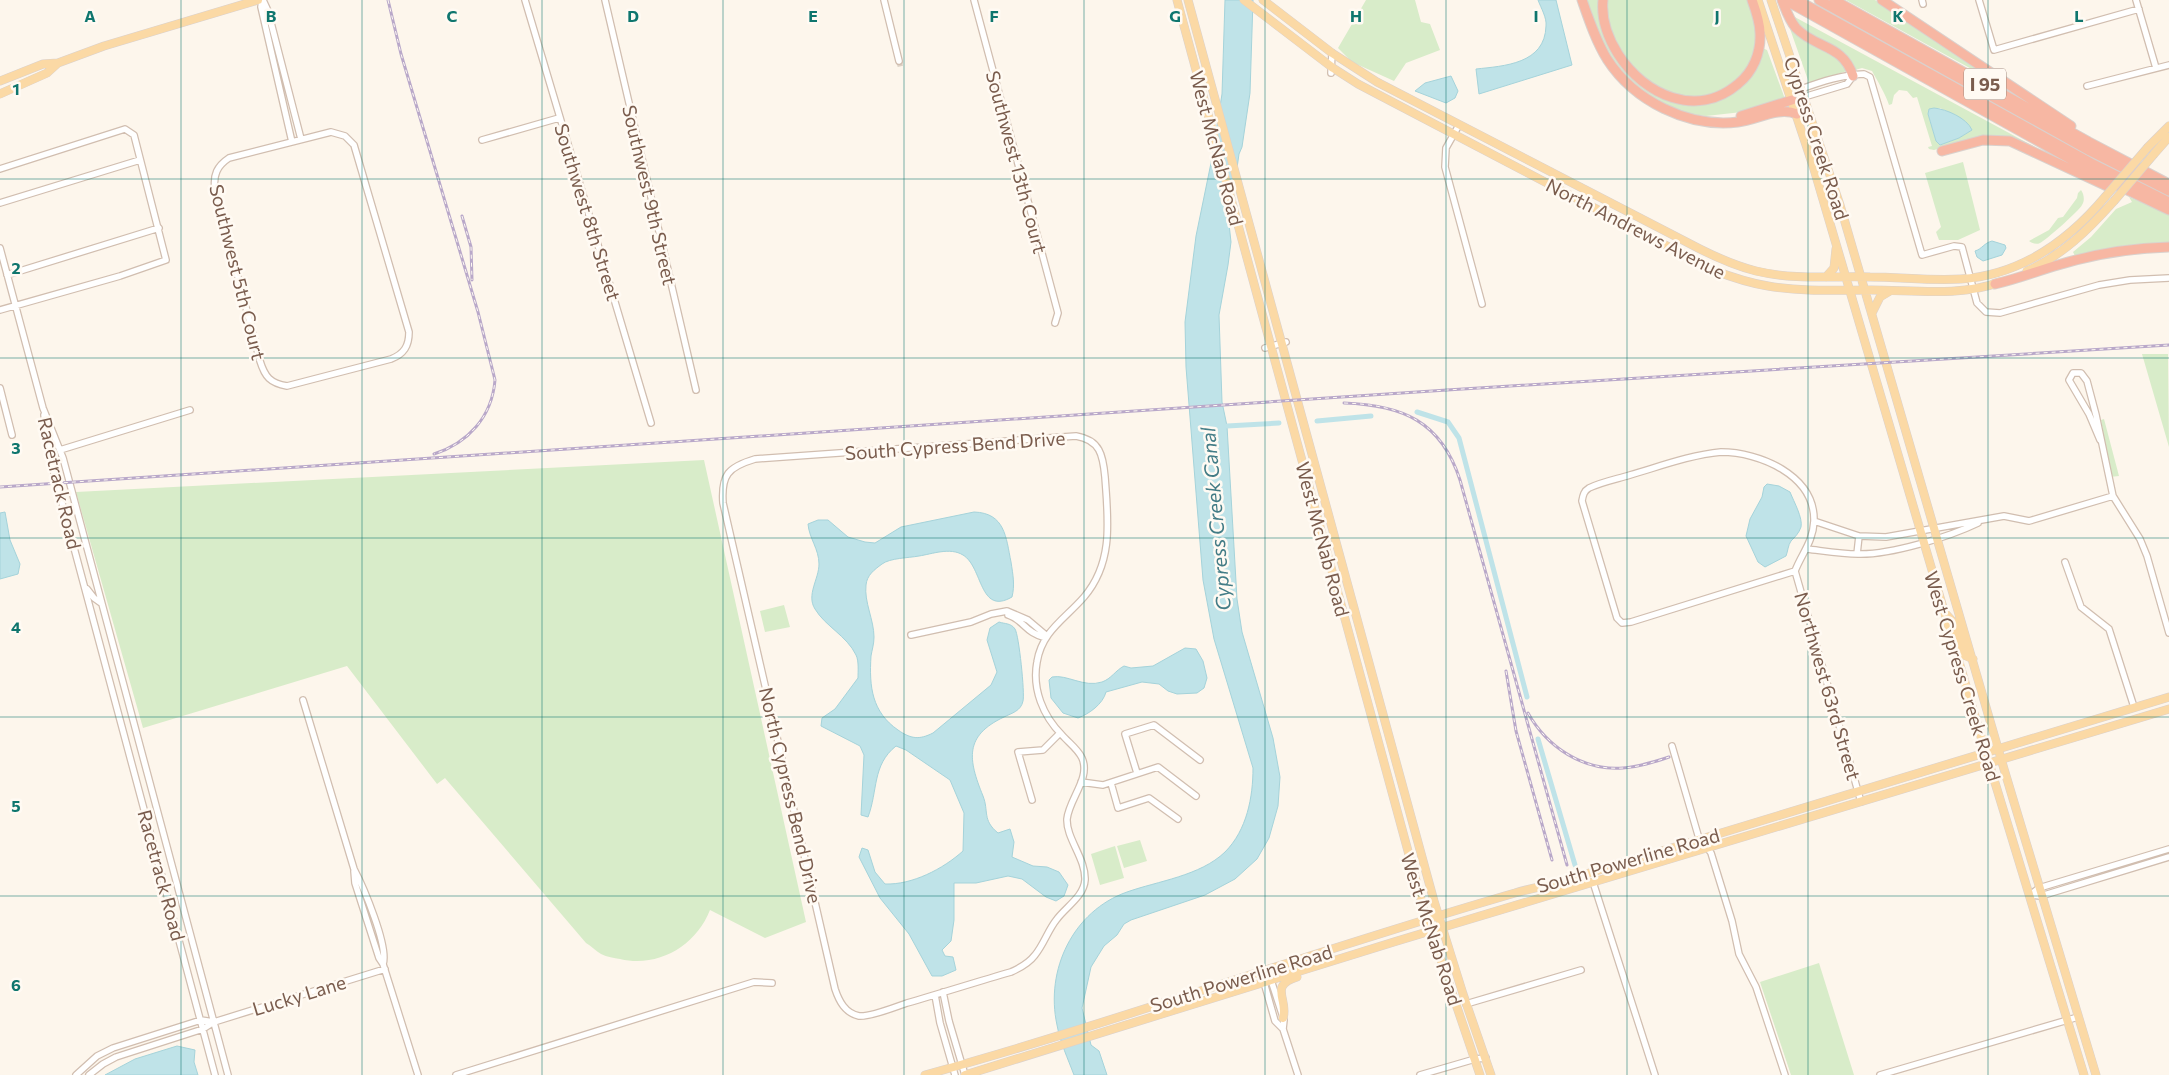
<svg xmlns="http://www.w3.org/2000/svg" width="2169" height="1075" font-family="Commissioner,sans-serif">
<rect width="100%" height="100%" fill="#fdf6ec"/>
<path fill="#d8ecc9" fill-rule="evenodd" d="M1366,0h49l6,22 9,2 10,26 -34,13 -12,18 -42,-19 -14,-14z
M1585,0h15l13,50 52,48 63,-3 34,-47 5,2 18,49 -43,13 -36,4 -23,-3 -37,-18 -31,-30 -14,-25z
M1606,0h142l8,28v18l-7,21 -24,24 -35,9 -35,-13 -26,-22 -18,-30 -6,-23z
M1846,0h29l124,81 -2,2z
M1791,15l244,132 -1,1 -20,-8 -70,7 -10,3 -5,-1 -1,-2 4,-1 -15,-49 -4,1 -6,-7 -8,-1 -5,5 -2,9 -3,1c-3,-10 -12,-25 -17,-34l-10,-3 -7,2 -9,-15 -44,-26zM1940,108l21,11 11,11 -13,8 -19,7 -4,-5 -8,-26 1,-4z
M1788,23l53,35 6,13 -38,12z
M1963,162l17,68 -22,10h-19l-3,-8 5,-5 -16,-54z
M2081,190c3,4 4,11 1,15 -3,6 -36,35 -42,38 -4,2 -8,0 -11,-2l20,-11 9,-12 5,-1 14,-19 1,-5z
M2129,197l40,17v30l-50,2 -44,10 -2,-4 18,-15 25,-28 16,-7z
M2142,354h26l1,93z
M2104,419l15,57 -9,1c-5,-17 -5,-39 -9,-57z
M704,460l102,462 -41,16 -55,-28c-14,36 -52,58 -90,49 -6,-1 -13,-2 -19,-5 -5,-3 -10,-8 -15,-11l-141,-165 -8,6 -90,-118 -204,62 -67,-236z
M784,605l6,22 -25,5 -5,-21z
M1140,840l7,21 -23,7 -7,-22z
M1115,846l9,32 -24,7 -9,-31z
M1819,963l35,112h-63l-31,-93z"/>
<path fill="#bfe3e8" stroke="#a5d3da" d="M1225,0h28l-3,93 -8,54 -3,7 -10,70 2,18 -3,23 -9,50 3,87 5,24 10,173 5,33 31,106 7,39 -2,29 -9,32 -12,21 -22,20 -30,16 -74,25 -7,4 -7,11 -13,11 -13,21 -9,41 9,37 8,6 8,24h-33c-6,-16 -14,-33 -17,-50 -12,-55 16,-114 70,-133 31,-11 73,-16 98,-40 22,-22 28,-55 28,-84l-39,-129 -11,-59 -17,-213 -1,-45 11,-86 15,-73 11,-69z
M1538,0h18l16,65 -93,29 -3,-25c28,-3 69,-5 70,-43 1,-8 -5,-18 -8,-26z
M1451,76l7,15 -3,7 -9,5 -31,-12 10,-8z
M1934,108c12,1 33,10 38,22l-13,8 -19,7 -4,-4 -8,-27 1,-5z
M1992,241l13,4 1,3 -4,7 -19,6 -6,-4 -2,-6c7,-2 9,-8 17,-10z
M1767,484l12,2 11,6c4,10 13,26 11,35 -2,6 -6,10 -10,14 -3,4 -3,10 -5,15l-21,11 -7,-5 -12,-26 4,-17 12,-22 2,-10z
M5,512l5,28 10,24 -2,10 -18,5v-66z
M974,512c31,1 32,25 37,50 2,13 4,23 1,35 -33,19 -29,-30 -49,-42 -13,-8 -31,-1 -44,1 -11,2 -29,2 -37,8 -8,6 -15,11 -16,21 -2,17 8,35 8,52 0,7 -2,13 -3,19 -2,31 1,56 27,74 13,9 21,10 35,3l58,-48 6,-13 -10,-32 3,-12 9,-6c6,2 12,1 16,7 4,6 10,65 8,72 -2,10 -11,12 -19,16 -40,19 -36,42 -21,79 6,15 -1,24 15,37l12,-4 4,13 -2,15 21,9 14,1 12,5 9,13 -4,11 -8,5 -10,-4 -24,-18 -14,-3 -32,7h-22v37l-3,21 -9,9 3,6 8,1 3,13 -14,6h-10l-23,-42 -29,-36 -21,-41 3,-9 6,2 7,22 10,12c27,1 58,-15 78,-33l1,-38 -14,-33 -44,-30 -10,-4c-24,19 -18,45 -28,71l-7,-2 3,-60 -4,-9 -39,-20 1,-8 13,-9 23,-31c0,-7 1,-17 -2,-23 -9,-19 -31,-29 -41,-46 -9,-14 4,-30 4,-45 0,-15 -10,-26 -11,-40l10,-4h10l20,17 17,5 10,1 26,-16z
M1185,648l11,1 7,12 4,17 -3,10 -7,5 -20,1 -9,-3 -9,-7 -17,-2 -36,10c-3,12 -17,22 -28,26l-15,-5 -12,-15 -2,-18 3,-3c15,-3 32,11 50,5 9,-3 14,-12 22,-16l7,2 22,-2z
M177,1046l18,4 -1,12 4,13h-93l30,-16z"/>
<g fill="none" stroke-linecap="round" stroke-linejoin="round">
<path stroke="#bfe3e8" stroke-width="5" d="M1417,412l31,10 11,16 68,259
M1317,421l54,-5
M1227,426l52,-3
M1538,739l37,126"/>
<path stroke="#dcd0c4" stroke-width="5.5" stroke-dasharray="5.5 3" stroke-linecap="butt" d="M899,61l2,8"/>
<g stroke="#d1beb0" stroke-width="8">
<path id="minor" d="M262,0l-1,7 31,135
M263,0l5,11 33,128
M525,0l126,423
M605,0l91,390
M884,0l15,61
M974,0l84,313 -3,10
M1922,0l1,4
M1979,0l15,50 145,-41
M2136,0l20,68
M1331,73l1,-20
M2087,86l82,-21
M1801,89c22,-8 41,-14 63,-15l6,3 52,178 32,-9 8,1 15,56 9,9 14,1 99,-28 31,-5 39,-2
M1804,97l43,-13 6,-8
M1459,125l-13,23 -1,19 37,137
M331,132l14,4 9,9 55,187c0,14 -5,22 -18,27l-104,27c-17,-3 -22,-9 -27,-25l-45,-172c-2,-14 2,-23 14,-31z
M482,140l77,-22
M0,169l125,-40 9,6 32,125 -46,16 -120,34
M0,203l140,-43
M0,248l43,160 20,50 165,617
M7,275l152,-47
M1265,348l21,-6
M0,388l12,47
M44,415l4,31 6,27 161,602
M1076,436c24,4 27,19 29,41 3,42 9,85 -21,120 -19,22 -42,34 -47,65 -5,27 6,54 25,73 6,7 16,14 20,23 9,20 -13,41 -15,61 -1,19 19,40 18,61 -1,16 -19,27 -28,39 -9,11 -13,25 -22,36 -6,8 -15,13 -24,17 -35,10 -69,21 -104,31 -12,4 -36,14 -48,13 -14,-3 -20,-15 -24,-27l-112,-486c-2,-28 5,-36 32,-44z
M2100,440l-11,-26 -20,-34 4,-7h8l6,8 9,34 17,81 27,43 7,17 22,77
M60,450l130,-40
M1721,452c38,0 94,23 93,69 -1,21 -12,32 -19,50l-164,51 -9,1 -5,-5 -35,-117c1,-6 2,-10 7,-13 12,-6 28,-9 41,-13 31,-9 60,-20 91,-23z
M1814,521l45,15 27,1 118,-21 25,5 84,-25
M1807,549c17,2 34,5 51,5 32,1 91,-17 120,-31
M1857,554l2,-18
M2065,562l16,45 28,22 25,78
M1795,571l66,231
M87,589l7,9 7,5
M1008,615c16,5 17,18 38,23
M911,635l60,-13 20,-8 16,-3 21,9 19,16
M303,700l51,169c9,17 35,78 29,95
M1672,746l26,89 13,18 21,68 7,33 17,33 29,88
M1137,773l-12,-39 29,-9 46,35
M1081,782l22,3 55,-18 38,29
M1111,783l7,25 31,-10 29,21
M1032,800l-14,-48 25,-2 17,-17
M354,871l1,12 24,75 4,6 35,111
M1593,882l62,193
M2030,895l9,-7 130,-39
M2030,895l11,1 128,-39
M1263,972l8,8 13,40 -1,9 15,46
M1263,979l12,42 8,8
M943,992l6,29 16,54
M935,995l5,28 15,52
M1466,1004l115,-34
M76,1075l21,-19 16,-8 88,-28 13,2
M89,1075l14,-11 13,-7 87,-28 11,-7 171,-53
M456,1075l298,-93 18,1
M1420,1075l55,-16 11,-1
M1880,1075l198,-58"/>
</g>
<g stroke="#dad1cd" stroke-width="9">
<path id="major" d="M1177,0l247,910 56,165
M1188,0l246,901 29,93 28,81
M1244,0l89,68 25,16 355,186c18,7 36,13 55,16 34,6 69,4 103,4 42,0 89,7 129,-8
M1263,0l69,53 45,29 323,167c18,9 36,17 56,22 37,9 76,5 114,6 30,0 61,4 91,2 59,-4 107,-38 144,-82
M1758,0l56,169 168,571 102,335
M1771,0l69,205 164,564 92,306
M0,81l43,-17 15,-1 46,-17 154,-46
M0,94l47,-21 11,-10
M2148,147l21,-21
M2154,154l15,-17
M2027,271c36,-16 61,-41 87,-70
M1826,277l8,-9 2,-19
M1872,313l8,-16 10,-6
M1945,613l10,11 9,31 9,4
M1283,1018c6,-18 -15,-32 14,-41
M925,1075c198,-55 392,-125 590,-182 16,-5 32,-7 48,-12l606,-184
M965,1075l432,-134 772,-232"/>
</g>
<g stroke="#dad1cd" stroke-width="11">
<path id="highway" d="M1582,0c7,20 14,41 25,59 27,42 81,69 131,63 19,-2 40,-16 59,-8
M1603,0c-2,20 5,38 15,54 26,41 79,65 120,30 15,-12 23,-31 22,-51 0,-11 -4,-22 -8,-33
M1782,0c4,10 7,20 14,28 20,21 47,16 57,48
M1785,0l332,185 52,25
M1797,0l294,163 78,39
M1819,0l271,151 79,40
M1834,0l255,142 80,42
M1882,0l189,126
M1741,116l51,-16
M1942,151l41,-11 27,1 99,46
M1995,284c22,-5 42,-13 63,-19 36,-11 74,-17 111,-18"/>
</g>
<use href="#minor" stroke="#fff" stroke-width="5.5"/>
<use href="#major" stroke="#fbd9a5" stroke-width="8"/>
<use href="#highway" stroke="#f7b7a3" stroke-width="9"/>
<g stroke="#b9a8c9" stroke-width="3">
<path id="rail" d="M388,0l13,54 77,258 17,68c-3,37 -27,63 -61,74
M462,216l9,31 1,33
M1344,403c58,2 97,18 116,77l107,385
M0,487l1447,-97 722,-45
M1506,671l10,60 36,129
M1528,713c19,34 55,58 95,55 16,-1 31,-6 46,-11"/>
</g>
<use href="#rail" stroke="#fffaf3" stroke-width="1" stroke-dasharray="4" stroke-linecap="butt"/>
<g stroke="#dad1cd" stroke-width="9" stroke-linecap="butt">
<path id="major-bridge" d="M2105,197l43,-50
M2114,201l40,-47"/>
</g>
<use href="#major-bridge" stroke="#fbd9a5" stroke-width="8"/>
</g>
<path fill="none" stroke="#0f766e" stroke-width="1" stroke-opacity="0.55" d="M181,0v1075M362,0v1075M542,0v1075M723,0v1075M904,0v1075M1084,0v1075M1265,0v1075M1446,0v1075M1627,0v1075M1808,0v1075M1988,0v1075M0,179h2169M0,358h2169M0,538h2169M0,717h2169M0,896h2169"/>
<g text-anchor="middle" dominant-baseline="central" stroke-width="5" stroke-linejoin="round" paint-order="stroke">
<rect fill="#fffaf3" stroke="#a28b7f" stroke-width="1" x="1964" y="68.5" width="42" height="31" rx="4"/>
<g font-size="18" font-weight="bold" fill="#7a5c4d">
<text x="1985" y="84">I 95</text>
</g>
<g font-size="19" fill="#7a5c4d" stroke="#fffaf3">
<text transform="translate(1817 138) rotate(72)">Cypress Creek Road</text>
<text transform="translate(1217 148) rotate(75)">West McNab Road</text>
<text transform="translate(1017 162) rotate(75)">Southwest 13th Court</text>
<text transform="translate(650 195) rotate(77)">Southwest 9th Street</text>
<text transform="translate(588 212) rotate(73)">Southwest 8th Street</text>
<text transform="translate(1636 228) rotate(27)">North Andrews Avenue</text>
<text transform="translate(238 272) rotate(76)">Southwest 5th Court</text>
<text transform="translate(955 445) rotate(-4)">South Cypress Bend Drive</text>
<text transform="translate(60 483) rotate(77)">Racetrack Road</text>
<text transform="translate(1323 539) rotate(75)">West McNab Road</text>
<text transform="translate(1963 676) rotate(73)">West Cypress Creek Road</text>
<text transform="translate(1828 686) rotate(74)">Northwest 63rd Street</text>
<text transform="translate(791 795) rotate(77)">North Cypress Bend Drive</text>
<text transform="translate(1628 860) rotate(-16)">South Powerline Road</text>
<text transform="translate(162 875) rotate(75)">Racetrack Road</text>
<text transform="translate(1432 929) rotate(72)">West McNab Road</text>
<text transform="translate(1241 978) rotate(-17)">South Powerline Road</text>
<text transform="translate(299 995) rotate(-17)">Lucky Lane</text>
</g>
<g font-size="20" font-style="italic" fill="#437c86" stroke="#fffaf3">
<text transform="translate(1215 519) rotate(-95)">Cypress Creek Canal</text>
</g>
</g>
<g font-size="16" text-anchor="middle" font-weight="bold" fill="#0f766e" stroke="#fffaf3" stroke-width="5" stroke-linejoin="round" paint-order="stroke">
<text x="90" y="22">A</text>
<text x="271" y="22">B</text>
<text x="452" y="22">C</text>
<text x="633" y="22">D</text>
<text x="813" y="22">E</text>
<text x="994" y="22">F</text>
<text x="1175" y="22">G</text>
<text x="1356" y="22">H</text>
<text x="1536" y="22">I</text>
<text x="1717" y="22">J</text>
<text x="1898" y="22">K</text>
<text x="2079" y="22">L</text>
<text x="16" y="95">1</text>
<text x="16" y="274">2</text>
<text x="16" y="454">3</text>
<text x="16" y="633">4</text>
<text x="16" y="812">5</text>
<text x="16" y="991">6</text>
</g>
</svg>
